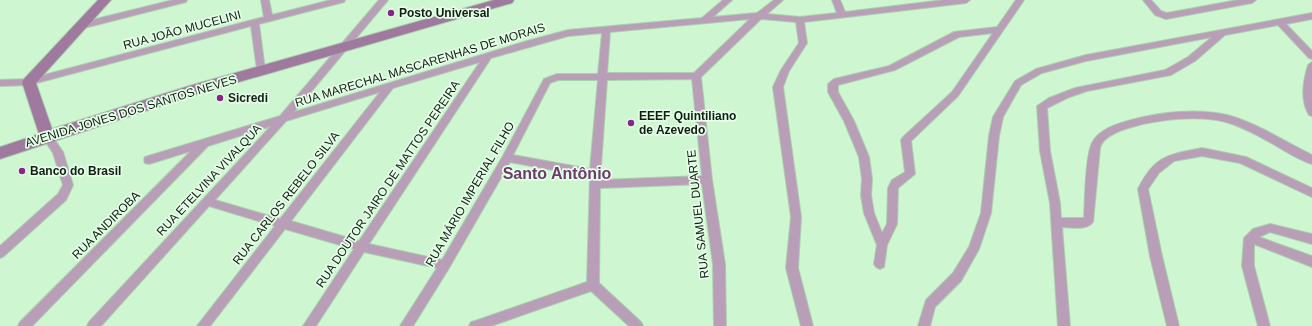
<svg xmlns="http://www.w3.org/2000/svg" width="1312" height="326" font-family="Helvetica,sans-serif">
<rect width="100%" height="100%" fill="#cdf6d1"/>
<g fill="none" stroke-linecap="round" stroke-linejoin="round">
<g stroke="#abcfaf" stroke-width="2">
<path id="street" d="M173,0h14l-1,2 -102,26 -4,-3 4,-3z
M261,0h8l3,15 59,-15h14l-1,2 -85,22 6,46 -4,3 -4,-3 -6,-44 -222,59 -29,1v-6l29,-1 235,-62z
M379,0h9l-94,112 233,-71 41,-11 134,-12 21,-18h9l-19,17 44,-4 17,-13h9l-16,14 33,3 37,-4 -5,-13h8l5,12 99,-12h26l-4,3 -162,19 3,21 -18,28 -6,16 18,130 -3,51 15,58h-12l-15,-58 5,-51 -18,-130 8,-17 18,-27 -3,-21 -35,-3 -60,58 11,103 13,84 1,62h-12l-1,-62 -11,-80 -102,4 -1,95 42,39 2,4h-14l-38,-35 -100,35h-22l2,-4 4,-1 112,-39 3,-105 -80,-15 -61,106 -36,58h-13l37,-58 -73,-16 -48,74h-13l51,-77 -69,-20 -75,97h-13l78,-100 -66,-20 -108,120h-14l2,-4 182,-196 -63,20 -176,180h-14l2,-4 171,-171 -42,13 -4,-1 -1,-3 1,-3 135,-41zM750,19l-56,54h-87l3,-41zM602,33l-4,41h-41l-13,5 -41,77 -61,104 -73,-16 122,-186 77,-22zM480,62l-121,179 -68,-20 102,-133zM692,79l10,97 -102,4 7,-100zM558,80h40l-8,89 -77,-14 37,-72zM380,92l-100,127 -65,-19 71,-79z
M1016,0h8l-66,96 -47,45 4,33 -17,14 -1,36 -10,21 -3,22 -4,2 -4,-2 -2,-3 3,-19 -13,-32 -3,-18 1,-16 -3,-22 -15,-36 -16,-29v-8l6,-5 55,-13 65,-34 43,-5zM993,33l-41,59 -49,45 -2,3 4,32 -13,8 -4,8 -1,36 -5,9 -8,-20 -3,-18 1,-16 -3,-22 -15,-36 -16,-29v-7l57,-15 64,-33z
M1143,0h8l10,11 6,2 71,-13h18l-4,3 -86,16 -11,-4z
M1312,13v6l-26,5 26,27v8l-3,-1 -31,-33 -53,10 -30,26 -24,14 -84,16 -20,7 -20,10 3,43 10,52 1,15h23c1,-17 1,-61 8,-75 7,-14 25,-19 39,-23 29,-8 66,-12 96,-5 30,8 58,27 85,40v9c-16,-5 -31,-16 -46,-24 -13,-7 -26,-14 -40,-18 -26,-7 -68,-3 -94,5 -11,3 -29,9 -32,21l-7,74c-7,9 -21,5 -31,5l8,99h-12l-8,-123 -10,-52 -3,-45 12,-8 26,-10 90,-18 23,-13 24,-20 -126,24 -44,12 -21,12 -18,32 -4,19 -8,77 -12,36 -18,32 -26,26 -5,19h-12l8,-26 27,-27 16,-26 12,-34 8,-77 4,-19 22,-36 21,-12 50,-14z
M1312,62v54l-3,-1c-9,-15 -6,-33 -1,-50z
M47,132l3,1 13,19 10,33 -7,15 -62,56 -4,2v-12l58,-52 5,-9 -10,-32 -11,-17z
M1202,148l44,9 66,31v9l-72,-34 -38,-7 -28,5 -15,12 -11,16 14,67 17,70h-12l-17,-70 -12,-67c17,-34 30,-34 64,-41z
M1270,224l42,10v10l-42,-12 -11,5 50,18 3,1v11l-58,-23v22l16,60h-12l-16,-60 2,-28 9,-9z"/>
</g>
<g stroke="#abcfaf" stroke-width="2">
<path id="secondary" d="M98,0h13l-75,83 16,46 137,-43 305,-86h20l-2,3 -318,92 -194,64v-12l39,-13 -17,-52 2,-3z"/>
</g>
<use href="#street" fill="#b89eb7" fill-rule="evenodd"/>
<use href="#secondary" fill="#9f7a9e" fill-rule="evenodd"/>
</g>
<g fill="#8a248b" stroke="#e6ffe8" stroke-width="1.5">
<circle cx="391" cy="13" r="4"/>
<circle cx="220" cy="98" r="4"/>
<circle cx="631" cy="123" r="4"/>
<circle cx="22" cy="171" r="4"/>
</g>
<g text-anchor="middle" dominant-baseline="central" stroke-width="3.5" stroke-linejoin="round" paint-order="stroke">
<g font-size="12" font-weight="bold" fill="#101f12" stroke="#e6ffe8" text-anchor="start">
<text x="399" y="13">Posto Universal</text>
<text x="228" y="98">Sicredi</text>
<text x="639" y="116">EEEF Quintiliano<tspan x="639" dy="14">de Azevedo</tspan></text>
<text x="30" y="171">Banco do Brasil</text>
</g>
<g font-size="12" fill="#101f12" stroke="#e6ffe8">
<text transform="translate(182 30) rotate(-15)">RUA JOÃO MUCELINI</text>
<text transform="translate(420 65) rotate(-17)">RUA MARECHAL MASCARENHAS DE MORAIS</text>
<text transform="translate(131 111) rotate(-17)">AVENIDA JONES DOS SANTOS NEVES</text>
<text transform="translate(209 180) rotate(-47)">RUA ETELVINA VIVALQUA</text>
<text transform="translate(388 184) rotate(-56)">RUA DOUTOR JAIRO DE MATTOS PEREIRA</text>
<text transform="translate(470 194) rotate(-60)">RUA MÁRIO IMPERIAL FILHO</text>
<text transform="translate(286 198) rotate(-52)">RUA CARLOS REBELO SILVA</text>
<text transform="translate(698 214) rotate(-96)">RUA SAMUEL DUARTE</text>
<text transform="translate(106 225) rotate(-45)">RUA ANDIROBA</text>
</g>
<g font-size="16" font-weight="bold" fill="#6e3b6d" stroke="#e6ffe8">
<text x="557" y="173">Santo Antônio</text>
</g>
</g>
</svg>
